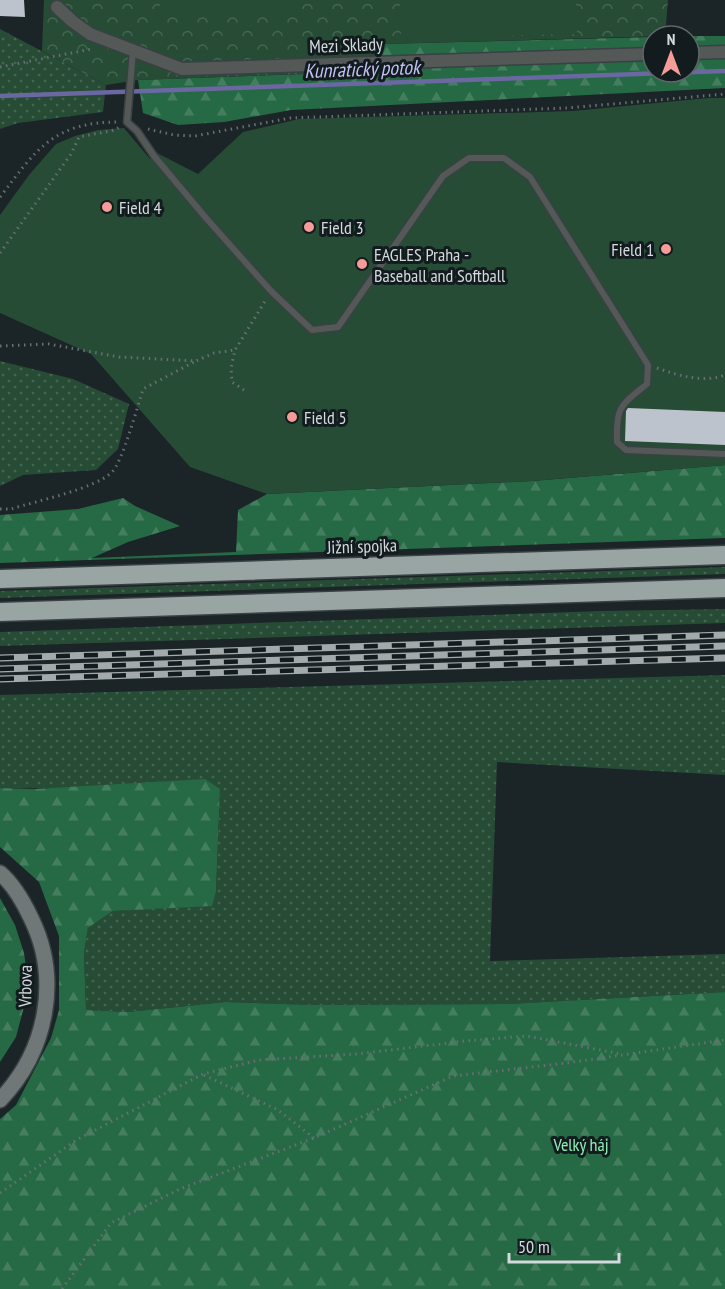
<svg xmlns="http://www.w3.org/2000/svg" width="725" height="1289" font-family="'PT Sans Narrow',sans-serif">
<defs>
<pattern id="grass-dots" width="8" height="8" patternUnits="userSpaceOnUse" patternTransform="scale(1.5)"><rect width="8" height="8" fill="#274c36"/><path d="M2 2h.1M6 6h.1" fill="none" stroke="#456552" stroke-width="1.8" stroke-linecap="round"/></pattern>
<pattern id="forest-firs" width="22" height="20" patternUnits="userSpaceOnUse" patternTransform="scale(1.5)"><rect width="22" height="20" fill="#266945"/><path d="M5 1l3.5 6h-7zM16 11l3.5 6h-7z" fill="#457e5f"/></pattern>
<pattern id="park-crowns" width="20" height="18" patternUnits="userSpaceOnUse" patternTransform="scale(1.5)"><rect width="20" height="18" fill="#274c36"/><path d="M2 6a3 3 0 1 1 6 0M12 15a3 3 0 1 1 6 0" fill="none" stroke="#456552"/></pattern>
</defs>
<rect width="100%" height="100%" fill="#1b2427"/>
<path fill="url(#grass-dots)" d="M0,29l106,56 -3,27 -85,11 -18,6z
M0,361l73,18 56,25 -11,45 -22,21 -73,5 -23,11z
M725,567v7l-725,24v-7z
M725,609v14l-725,23v-14l601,-21z
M725,675v100l-228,-13 -7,199 235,-7v38l-219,12 -192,1 -89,-3 -97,10 -42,-2 -2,-57 4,-25 25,-17 99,-6 4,-13 4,-103 -220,-1v-93z"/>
<path fill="url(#forest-firs)" d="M689,36h36v52l-434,22 -67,12 -46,3 -35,-12 -5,-33 223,-8 21,-28 271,-7v35h36z
M725,465v73l-725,25v-48l78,-6 45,-11 12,8 45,20 -52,16 -36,16 144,-6 2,-42 29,-16 265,-13z
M205,779l15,10 -4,103 -4,14 -99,5 -25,17 -4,25 2,57 42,2 97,-10 89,3 192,-1 219,-12v297h-725v-170l16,-14 35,-67 8,-28v-74l-20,-54 -39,-35v-59l34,1z
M0,898l15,27 9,28 5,35 -13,49 -16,25z"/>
<path fill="url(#park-crowns)" d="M44,0h624l-3,36 -282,8 -22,28 -223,8 -32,5 -64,-34z"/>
<path fill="#274c36" d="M160,0h134v13l-134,1z
M400,0h176l1,34 -176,4z
M708,98h17v367l-193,16 -265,13 -77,-27 -99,-113 -91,-41v-98l29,-40 27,-31 19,-8 23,-6 26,-2 26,31 7,-6 41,21 45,-42 56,-13 274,-8z"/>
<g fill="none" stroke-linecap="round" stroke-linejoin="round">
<path stroke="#6a67a1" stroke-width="4.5" d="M0,96l725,-25"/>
</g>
<path fill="#bcc3cc" d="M0,0h24l1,17 -25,-1z
M628,408l97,4v33l-100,-4 1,-30z"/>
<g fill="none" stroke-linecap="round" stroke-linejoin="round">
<g stroke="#394144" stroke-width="9">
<path id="lane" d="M133,51l-6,71 10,9 17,25 52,62 65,73 41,39 26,-3 105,-151 26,-18h35l26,19 118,188 -1,19c-27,22 -31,22 -30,58l9,8 99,4"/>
</g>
<g stroke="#394144" stroke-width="15">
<path id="street" d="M57,7l15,14 18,13 92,35 471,-15
M689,53l36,-1"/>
</g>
<g stroke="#394144" stroke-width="18">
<path id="secondary" d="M0,873c14,12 23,28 31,45 30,61 16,133 -31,182"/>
</g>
<g stroke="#394144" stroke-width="21">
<path id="highway" d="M0,579l725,-24
M0,612l725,-24"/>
</g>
<path stroke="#687073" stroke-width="3" stroke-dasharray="1.5 4.5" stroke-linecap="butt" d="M0,67l92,-18
M148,129l26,6 21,1 95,-18 277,-10 158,-14
M0,197c36,-47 53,-75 118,-75
M0,253l71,-99 8,-17 36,-7 6,-4
M0,346l49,-2 70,13 77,4 18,-8 21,-3
M657,368c23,8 45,15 68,7
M244,390l-12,-8 -1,-14 4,-18 32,-52
M0,509h11c25,-8 84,-20 101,-37 10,-9 26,-67 31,-83l53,-28
M204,1075l74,35 36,28
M0,1193l78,-54 125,-65 56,-14 98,-6 108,-13 62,-5 94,18
M62,1289l49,-66 69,-34 134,-51 139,-62 114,-13 158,-23"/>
<use href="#lane" stroke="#545958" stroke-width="6"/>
<use href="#street" stroke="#545958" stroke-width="12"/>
<use href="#secondary" stroke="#707877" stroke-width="15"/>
<use href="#highway" stroke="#98a5a3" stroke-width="18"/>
<g stroke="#a3aaac" stroke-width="7">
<path id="rail" d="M0,658l725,-23
M0,669l725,-23
M0,679l725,-21"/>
</g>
<use href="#rail" stroke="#121b1e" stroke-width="4.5" stroke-dasharray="14" stroke-linecap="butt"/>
</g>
<g fill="#f59b98" stroke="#121b1e" stroke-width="2">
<circle cx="107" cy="207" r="6"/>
<circle cx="309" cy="227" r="6"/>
<circle cx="666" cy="249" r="6"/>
<circle cx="362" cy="264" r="6"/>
<circle cx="292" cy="417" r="6"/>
</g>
<g text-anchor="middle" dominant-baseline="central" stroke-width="6" stroke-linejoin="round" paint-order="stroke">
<g font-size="18" fill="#d4dadc" stroke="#121b1e">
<text transform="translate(346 45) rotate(-2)">Mezi Sklady</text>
<text transform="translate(362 546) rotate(-2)">Jižní spojka</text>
<text transform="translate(25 986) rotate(-89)">Vrbova</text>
</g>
<g font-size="18" fill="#d4dadc" stroke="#121b1e" text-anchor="start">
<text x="119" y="207">Field 4</text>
<text x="321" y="227">Field 3</text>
<text x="654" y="249" text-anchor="end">Field 1</text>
<text x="374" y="254">EAGLES Praha -<tspan x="374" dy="21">Baseball and Softball</tspan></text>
<text x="304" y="417">Field 5</text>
</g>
<g font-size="18" fill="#8fedb5" stroke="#121b1e">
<text x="581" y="1144">Velký háj</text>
</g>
<g font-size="20" font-style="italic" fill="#c3c2f5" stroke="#121b1e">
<text transform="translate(362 69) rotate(-2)">Kunratický potok</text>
</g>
</g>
<g transform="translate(671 54)"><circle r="28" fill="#121b1e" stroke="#60676a" stroke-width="1.5"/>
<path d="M0-4.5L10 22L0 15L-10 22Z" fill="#f59b98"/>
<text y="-9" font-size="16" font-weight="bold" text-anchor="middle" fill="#d4dadc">N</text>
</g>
<path d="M509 1253v9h110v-9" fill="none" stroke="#d4dadc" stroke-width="3"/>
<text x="518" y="1253" font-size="18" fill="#d4dadc" stroke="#121b1e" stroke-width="4.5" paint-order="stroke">50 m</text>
</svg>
